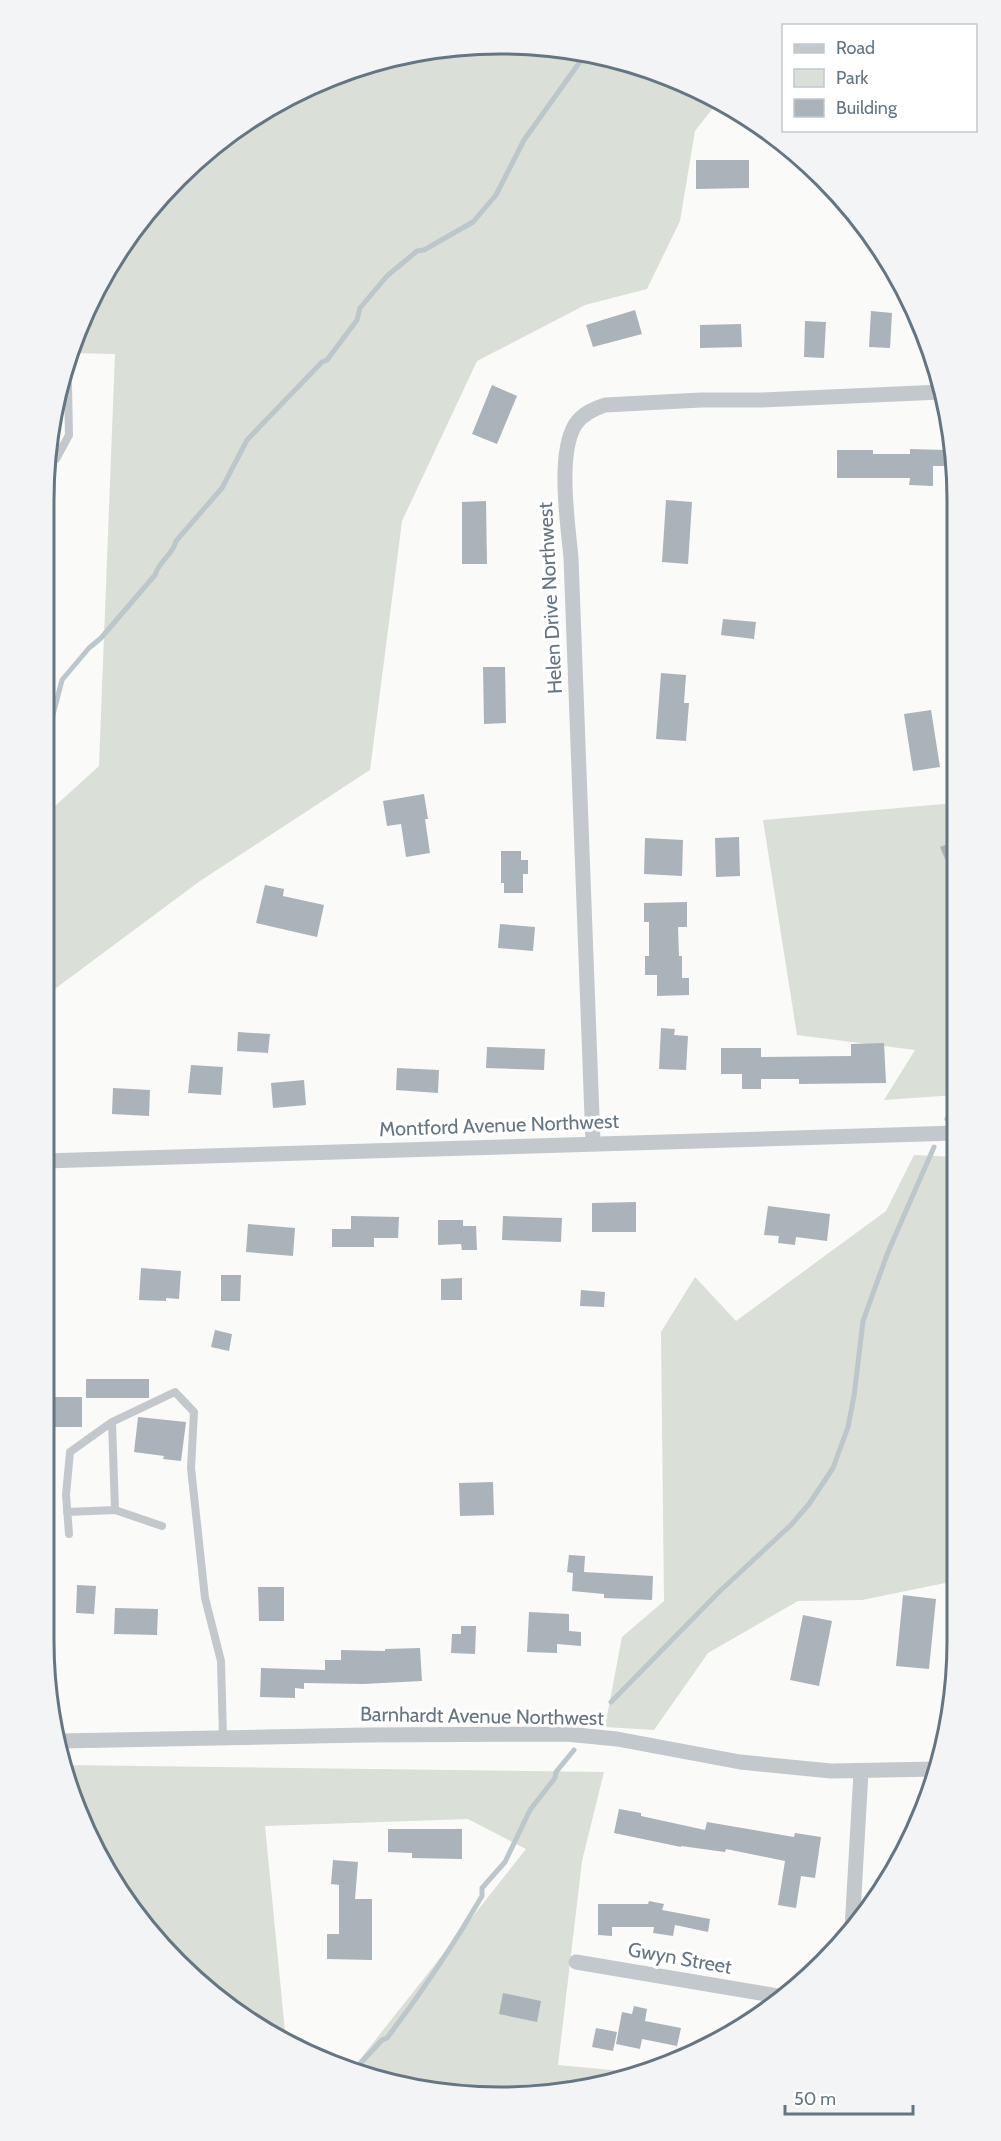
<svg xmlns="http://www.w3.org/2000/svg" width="1001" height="2141" font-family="Cabin,sans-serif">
<rect width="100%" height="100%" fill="#fafaf8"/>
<path fill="#dadfd7" d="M500,44l89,8 86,26 42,25 -22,28 -15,90 -33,68 -62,16 -108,56 -75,160 -32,249 -170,111 -156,116v-181l55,-50 16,-412 -45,-1 8,-27 42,-79 57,-69 69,-57 79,-43 86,-26z
M955,803l1,292 -72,5 31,-50 -118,-15 -34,-215z
M914,1155l42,2 1,465 -12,-39 -83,17 -64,1 -90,52 -54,77 -49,-3 17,-90 42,-36 -3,-269 34,-55 41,44 150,-110z
M64,1765l540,7 -22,89 -24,204 75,7 -44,17 -89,8 -88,-8 -58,-22 172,-218 -58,-30 -203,7 21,216 -14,-6 -115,-94 -52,-73 -17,-38 3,-14 -11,-2 -12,-27z"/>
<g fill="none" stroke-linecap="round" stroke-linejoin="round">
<path stroke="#bbc7cb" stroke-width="5" d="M44,742l4,-8 14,-54 27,-32 12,-10 54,-63c4,-14 18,-20 21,-34l46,-53 25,-48 75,-78 5,-2 30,-40 3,-12 27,-32 30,-25 7,-1 49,-28 23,-27 28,-55 63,-88
M947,1119l9,-17
M611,1702l109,-111 71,-66 18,-21 24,-36 15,-41 6,-31 9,-75 25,-69 46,-105
M356,2068l26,-28 5,-2c35,-46 66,-92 95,-142v-8l23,-26 25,-52 25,-32 1,-6 18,-22"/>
</g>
<path fill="#aab3b9" d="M696,160h53v28l-53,1z
M635,310l7,24 -49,13 -7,-22z
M871,311l21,2 -2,35 -21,-1z
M805,321l21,1 -2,36 -20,-1z
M741,324l1,23 -42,1v-23z
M492,385l25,11 -20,48 -25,-10z
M910,449l35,1v16h-12v20l-24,-1 1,-7h-73v-28h36v4h37z
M666,500l26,2 -4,62 -26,-2z
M486,501l1,63h-25v-62z
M723,619l33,3 -2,17 -33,-4z
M483,667h22l1,56 -22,1z
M661,673l25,2 -2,28h5l-3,38 -30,-2z
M931,710l9,57 -27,4 -9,-57z
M424,794l4,25h-3l5,34 -24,4 -5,-33 -14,2 -4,-25z
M739,837l1,39 -24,1 -1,-39z
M645,838l38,2 -1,36 -38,-2z
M955,841v41l-15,-35z
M501,851h20v9h7v14h-5v19h-19v-10h-3z
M265,885l19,4 -1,7 41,9 -7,32 -61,-14z
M687,902v25h-9l1,29h3v22h7v17l-32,1v-21h-12v-19h4v-34h-5v-19z
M500,924l35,3 -2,24 -35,-3z
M661,1028l14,1 -1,6 14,1 -2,34 -27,-1z
M238,1032l32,2 -2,19 -31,-2z
M884,1043l2,40 -87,1v-5h-38v10h-19v-15h-21v-26h40v9l90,-1v-12z
M487,1047l58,2 -1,21 -58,-2z
M191,1065l32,2 -2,28 -33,-2z
M397,1068l42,2 -1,23 -42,-3z
M304,1080l2,25 -33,3 -2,-25z
M113,1088l37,2 -1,26 -37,-2z
M636,1202v30h-44v-29z
M768,1206l62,8 -3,27 -31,-4 -1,8 -17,-2 1,-7 -15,-1z
M351,1216l48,1 -1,21h-24v9h-42v-18h19z
M503,1216l59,2 -1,24 -59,-2z
M438,1220h25v6h13l1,24h-15l-1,-6 -23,1z
M248,1224l47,4 -2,28 -47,-4z
M141,1268l40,3 -2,28 -13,-1v3l-27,-1z
M221,1275h20l-1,26h-19z
M462,1278v22h-21v-21z
M581,1290l24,2 -1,15 -24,-1z
M215,1330l17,4 -3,17 -18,-4z
M86,1379h63v19h-63z
M49,1397h33v30h-33z
M138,1417l48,5 -5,39 -18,-2 1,-3 -30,-4z
M493,1482l1,33 -34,1 -1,-33z
M569,1555l16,1 -1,16 69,4 -1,24 -48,-2v-4l-32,-3 1,-18 -6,-1z
M77,1585l19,1 -2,28 -18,-1z
M258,1587h26v34h-25z
M903,1595l33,4 -7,70 -33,-3z
M115,1608l43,1 -1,26 -43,-1z
M529,1612l40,2v17l12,1v14l-24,-2v9l-30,-1z
M803,1615l29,6 -13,65 -29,-6z
M461,1626h15l-1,28 -24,-1 1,-19h9z
M420,1648l2,33 -59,3 -59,-1v6l-9,-1v10l-35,-1 1,-29 64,2v-10h16v-10l44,1v-2z
M619,1809l22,4v3l64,14 2,-8 87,15 1,-4 26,4 -6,41 -14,-2 -5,32 -18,-3 7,-44 -59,-12 -1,3 -44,-6v1l-67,-14z
M388,1829h74v30l-50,-1v-5l-24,-1z
M333,1860l25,2 -3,37h17v61l-45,-1v-25h12v-49l-8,-1z
M649,1901l15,3 -2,6 48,9 -2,13 -33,-7 -2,11 -20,-3 1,-6h-42v9l-14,-1v-31h50z
M503,1993l38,8 -4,21 -38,-8z
M634,2006l13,3 -2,12 36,7 -4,18 -35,-7 -2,10 -24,-5 6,-32 10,2z
M596,2028l21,4 -4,19 -21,-4z"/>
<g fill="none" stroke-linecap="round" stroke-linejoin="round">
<path stroke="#c3c8cc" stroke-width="8" d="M47,460l9,-1 13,-24 -1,-50
M115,1510l47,16
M67,1512l48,-2 -3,-88 63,-30 19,20 -3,56 14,130 16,63 2,77
M69,1534l-3,-39 4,-43 42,-30"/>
<path stroke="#c3c8cc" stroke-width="15" d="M593,1143l-22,-585c-3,-34 -14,-103 4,-133 7,-11 18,-16 30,-20l96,-5h61l179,-8
M44,1161l912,-28
M60,1741l306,-6 200,-1 51,5 123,23 91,9 106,-2
M852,1930l9,-158
M576,1962l202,34"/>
</g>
<g text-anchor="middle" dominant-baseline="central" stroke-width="6" stroke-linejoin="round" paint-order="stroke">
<g font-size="20" fill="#657683" stroke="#fff">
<text transform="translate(550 598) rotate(-93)">Helen Drive Northwest</text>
<text transform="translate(499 1125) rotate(-2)">Montford Avenue Northwest</text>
<text transform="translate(482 1716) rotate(1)">Barnhardt Avenue Northwest</text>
<text transform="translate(680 1958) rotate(10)">Gwyn Street</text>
</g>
</g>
<path d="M0 0H1001V2141H0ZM500 54H501A446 446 0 0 1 947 500V1641A446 446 0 0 1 501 2087H500A446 446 0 0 1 54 1641V500A446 446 0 0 1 500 54Z" fill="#f3f4f5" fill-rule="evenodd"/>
<path fill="none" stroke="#657683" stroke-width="3" d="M500 54H501A446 446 0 0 1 947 500V1641A446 446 0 0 1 501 2087H500A446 446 0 0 1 54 1641V500A446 446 0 0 1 500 54Z"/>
<rect x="782" y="24" width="195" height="108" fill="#ffffff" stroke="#c1c8cd" stroke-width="1.5"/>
<rect x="794" y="44" width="30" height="9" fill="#c3c8cc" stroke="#c1c8cd" stroke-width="1.5"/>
<text x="836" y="54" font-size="18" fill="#657683">Road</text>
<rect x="794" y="69" width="30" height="18" fill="#dadfd7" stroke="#c1c8cd" stroke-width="1.5"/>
<text x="836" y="84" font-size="18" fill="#657683">Park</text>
<rect x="794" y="99" width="30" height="18" fill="#aab3b9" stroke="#c1c8cd" stroke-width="1.5"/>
<text x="836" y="114" font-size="18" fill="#657683">Building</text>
<path d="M785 2105v9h128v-9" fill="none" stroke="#657683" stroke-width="3"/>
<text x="794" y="2105" font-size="18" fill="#657683" stroke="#ffffff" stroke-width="4.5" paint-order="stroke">50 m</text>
</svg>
